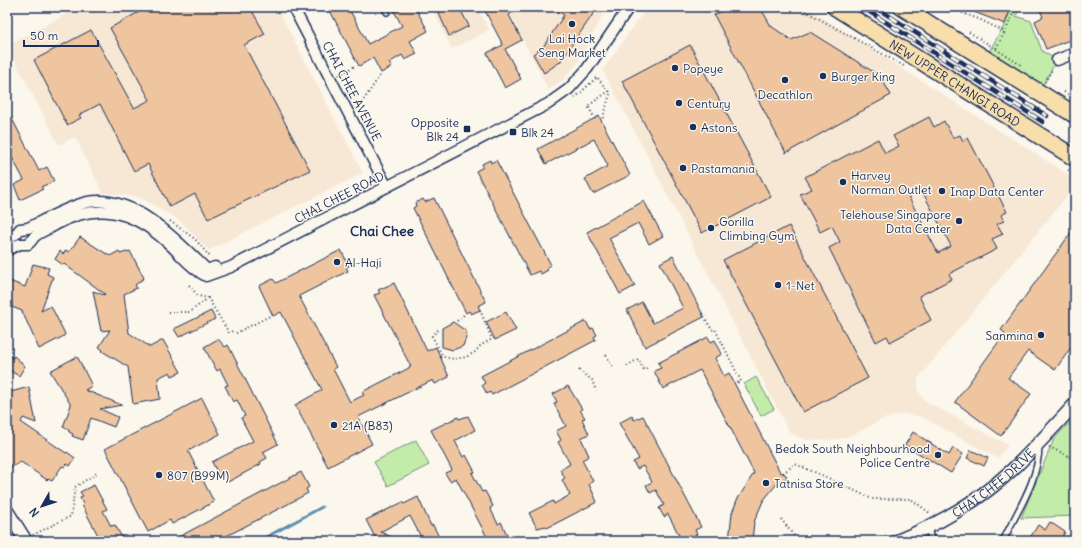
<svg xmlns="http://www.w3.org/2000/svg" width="1082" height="548" font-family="Delius,sans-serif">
<rect width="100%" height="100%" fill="#fbf7ec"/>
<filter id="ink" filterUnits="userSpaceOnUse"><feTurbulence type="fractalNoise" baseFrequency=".025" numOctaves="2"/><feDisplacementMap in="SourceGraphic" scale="8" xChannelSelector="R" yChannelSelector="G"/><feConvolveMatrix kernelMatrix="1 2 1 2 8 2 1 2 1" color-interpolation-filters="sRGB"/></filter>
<g filter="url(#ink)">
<path fill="#f7e8d5" d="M79,7h198l86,166 -154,77 -30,-30 -40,-23 -36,-4 -28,-56 -16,8 -52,-99z
M431,7h46l12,23 -37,19z
M507,7h100l-30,57 -14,16 -15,10z
M647,7h159l269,172v7l-157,193v11l7,11 83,44 -11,13 -75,-41 -19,-3 -20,5 -22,12 -18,7 -15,2h-22l-16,-7 -187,-363z"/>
<path fill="#c3eca8" stroke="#6f8e83" d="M1012,7h8l-4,9 15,5 11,30 15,9 -16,28 -54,-33 18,-31z
M756,377l18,32 -13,7 -17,-32z
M1075,417v99l-54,2 33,-79z
M416,440l13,25 -41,21 -14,-24z"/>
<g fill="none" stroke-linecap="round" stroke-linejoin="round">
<path stroke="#5b8eb0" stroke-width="3" d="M259,541l63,-34"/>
</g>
<path fill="#eec59e" stroke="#1b2f5e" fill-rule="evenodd" d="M148,7h102l15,27 -21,11 66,125 -102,49 -13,-25 -25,13 -22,-43 -14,7 -34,-67 -21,11 2,3 -14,7 -33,-65 57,-30 43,78 16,-8 -40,-72z
M328,7h20l20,37 34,-18 -8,-15 4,-2 -1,-2h18l13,24 -18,10 7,13 -12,6 -3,-5 -13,8 3,4 -11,6 -8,-15 -14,8z
M436,7h23l10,19 -20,10z
M483,7h37l-11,8 13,25 -17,9 16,30 -16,9 -18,-35 16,-8z
M551,7h47l-38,55 -16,11 -11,-19 10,-7 21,-32z
M729,7h31l11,19 20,14 19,-8 70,44 11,19 -105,58 -72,-138z
M961,7h50l-6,17z
M1039,7h36v31l-29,11 -11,-28 8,-4z
M690,45l81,152 -69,36 -80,-152z
M7,109l32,62 8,-4 7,14 -13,6 2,2 -23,11 -6,-15 10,-5 -17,-32z
M599,116l31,59 -37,19 -8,-15 23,-13 -14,-27 -48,25 -8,-15z
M929,117l5,10 10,-6 9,17 7,-3 3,6 5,-3 39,74 -6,3 3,6 -7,3 6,10 -11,5 5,10 -48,25 3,5 -33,17 12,24 -41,22 -3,-6 -11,6 -47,-94 11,-6 -8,-16 -12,6 -20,-38 12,-5 -7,-12 73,-38 7,14 14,-7 -6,-10zM921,189l30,57 -13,7 -30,-57z
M490,160l1,3 5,-3 55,105 -4,2 1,3 -7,4 -2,-3 -9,4 -54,-104 7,-4 -1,-3z
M434,198l52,104 -8,4 2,4 -9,4 -2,-3 -3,2 -53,-105 3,-2 -1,-3 8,-4 2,3z
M644,201l19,35 -14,8 -11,-21 -29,15 26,48 -15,8 -33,-62z
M789,226l79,152 -65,34 -80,-152z
M1075,227v115l-20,28 -27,-19 -20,27 23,16 -30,42 -46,-34 50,-69 -4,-3z
M80,237l30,19 9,-5 1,3 10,-3 14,27 -9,7 2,3 -13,6 5,39 21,14 13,-7 18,32 -9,4 -2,-4 -12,6 2,21 -27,5 -5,-37 -26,-16 1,-1 -4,-3 11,-17 -9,1 -8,-40 11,4 1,-1 -41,-30 -1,1 -8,-6 5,-8 3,3 3,-4 3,2z
M341,250l8,16 -3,1 2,4 -49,25 37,71 -3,2 17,33 14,-7 -2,-3 49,-25 -37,-72 6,-2 -2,-3 16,-7 33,68 9,-4 13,30 -14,7 -2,-4 -75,37 14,27 -44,23 -33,-62 27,-15 -41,-78 -8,4 -14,-30 14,-7 3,4z
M673,256l31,61 -59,30 -18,-37 15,-8 11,21 30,-15 -23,-45z
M33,264l16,4 -2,6 6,3 -12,34 10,-5 14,28 -1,2 -25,13 -17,-38 -15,-6v-25l18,7z
M211,311l4,8 -36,18 -5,-8z
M506,312l10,18 -21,10 -9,-18z
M586,321l4,8 3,-1 4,7 -3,2 2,3 -104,55 -2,-3 -3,2 -5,-9 3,-2 -4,-7z
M453,322l13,9 1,4 -4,11 -10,4 -11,-3v-19z
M708,337l3,5 4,-2 7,14 -7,4 9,18 5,-3 51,99 5,2 2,3 -3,4h-5l-16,20 -9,21 -2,19h-23l3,-28 5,-13 17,-27 -54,-103 -37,19 -9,-18 7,-3 -3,-5z
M218,339l7,8 3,-2 50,99 -15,8 4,6 -7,4 1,2 -33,18 -3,-7 -5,3 -8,-16 41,-21 -12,-23 4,-2 -8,-16 -4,2 -8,-16 3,-1 -8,-16 -3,2 -13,-24z
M7,354l6,4 1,-2 11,10 -6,10 -12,-7z
M76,357l2,1 14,28 -7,4 37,15 -22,4 18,8 -4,10 -23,-9 -8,22 -11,-4 1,-2 -4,-2v-2l-6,-3 8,-22 -21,-34z
M568,386l14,23 -2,1 5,8 -3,1 7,15 -8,4 8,18 -7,4 11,21 -4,3 8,18 -50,26 -1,-2 -9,2 -8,-15 24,-12 1,3 16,-9 -8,-15 3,-2 -5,-8 10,-6 -12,-22 3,-2 -5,-9 10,-5 -12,-22 3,-2 -4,-8z
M29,387l7,36 -13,-5 -2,4 45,31 1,-1 8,6 -5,8 -3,-2 -3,3 -2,-1 -10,15 -4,-2 -1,1 -26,-18 -9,5 -3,-4 -2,1v-71z
M202,398l18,36 -32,17 26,51 -42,22 -2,-4 -22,12 -43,-83z
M468,416l7,14 -20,11 8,16 3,-2 9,17 -3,1 10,19 3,-1 8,15 -3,2 8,16 3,-2 9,19h-21l-33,-63 -6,3 -5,-8 7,-3 -21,-40 27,-13 1,2z
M632,416l2,4 9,-4 58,111 -6,3 2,4 -13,7h-2l-14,-27 -4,3 -5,-9 5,-3 -8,-15 -6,3 -4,-8 6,-3 -9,-16 -6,3 -4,-7 6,-3 -20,-36z
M913,432l36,23 4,-7 10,6 -12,19 -46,-28z
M971,450l17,8 -4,8 -17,-8z
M301,472l8,15 -3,2 2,4 -20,11 -71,37h-46z
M94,485l13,24 -4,2 8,15 4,-1 9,16h-23l-19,-36 1,-1 -3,-6 3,-2 -3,-4z
M418,497l13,29 2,-1 8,16h-18l-13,-25 -30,16 21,9h-24l-11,-21 37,-18 1,2z
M1050,522l15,10 -5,9h-32l10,-16 7,5z"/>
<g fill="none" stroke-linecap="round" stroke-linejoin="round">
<g stroke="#1b2f5e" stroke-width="8">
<path id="service" d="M384,7l3,5
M928,529l4,12
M1003,541c14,-30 36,-61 36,-95"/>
</g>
<g stroke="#1b2f5e" stroke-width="13">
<path id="minor" d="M293,7l94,180
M1057,60l18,-7
M7,238l9,-4 4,-5 8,-1c16,-8 44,-23 60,-26 46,-8 90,39 119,68l8,-3
M7,250l13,-6h8c3,-2 4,-4 6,-7 5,-5 15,-8 21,-12 42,-24 77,-15 112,17 13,11 23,26 39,34l25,-9 317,-163 21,-15 18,-20 42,-62"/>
</g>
<g stroke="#1b2f5e" stroke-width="15">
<g id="tertiary">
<path d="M7,511l19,30"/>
<path id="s1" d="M897,541c42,-17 83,-41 116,-72 22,-21 42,-43 62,-65"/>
</g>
</g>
<g stroke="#1b2f5e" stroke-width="19">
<g id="primary">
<path id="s2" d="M835,7l240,151"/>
<path d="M902,7l173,108"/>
</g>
</g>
<path stroke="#1b2f5e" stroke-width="2" stroke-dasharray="1 3" stroke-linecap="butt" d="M798,7l106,59
M947,7l34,13 24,12
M969,32l52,33
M996,48l9,-16 11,-25
M339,75l16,-9
M1045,82l8,-14
M1064,92l11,6
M575,98l22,-21 13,17 -8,27
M357,110l24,-36
M595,119l-7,-13 21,-15
M1068,170l7,4
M170,221l25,18 16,19
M189,285l9,11 10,2 21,35 5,-3
M480,310l12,29
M168,312h22l18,-14
M702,313l10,17 3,-1 26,52 -6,3
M457,321l9,-8
M438,330l-6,6 10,19
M236,333l34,-17
M606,355l8,14
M440,356l14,3 12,-2 9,-5 6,-7 13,-7
M627,366l11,-7 6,11 4,-3
M579,370l13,10 4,11
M1049,447l26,12
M783,473l12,-9 29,12 48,23h39l20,15
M7,496l4,6
M781,519l17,22
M33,535l38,-19 4,-29 22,-14
M874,541l14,-6"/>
<use href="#service" stroke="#fbf7ec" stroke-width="5"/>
<use href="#minor" stroke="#fbf7ec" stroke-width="10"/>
<use href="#tertiary" stroke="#fbf7ec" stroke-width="12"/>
<use href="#primary" stroke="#f8deab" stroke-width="16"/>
<g stroke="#1b2f5e" stroke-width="4.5">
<path id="rail" d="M862,7l181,115
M875,7l172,109"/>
</g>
<use href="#rail" stroke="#fbf7ec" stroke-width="3" stroke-dasharray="9" stroke-linecap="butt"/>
</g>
</g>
<g fill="#1b2f5e" stroke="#fbf7ec" stroke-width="1.5">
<circle cx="572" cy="24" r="4"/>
<circle cx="675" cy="68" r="4"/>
<circle cx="823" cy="76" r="4"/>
<circle cx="785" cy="80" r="4"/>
<circle cx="679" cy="103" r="4"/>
<circle cx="693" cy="127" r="4"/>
<rect x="463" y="125" width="8" height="8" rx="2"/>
<rect x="509" y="128" width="8" height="8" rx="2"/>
<circle cx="683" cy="168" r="4"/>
<circle cx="843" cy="182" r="4"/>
<circle cx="942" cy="191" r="4"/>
<circle cx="959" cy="221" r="4"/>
<circle cx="711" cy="228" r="4"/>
<circle cx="337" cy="262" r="4"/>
<circle cx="778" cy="285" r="4"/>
<circle cx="1041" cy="335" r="4"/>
<circle cx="334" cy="425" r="4"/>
<circle cx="938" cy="455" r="4"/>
<circle cx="159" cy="475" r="4"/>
<circle cx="766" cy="483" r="4"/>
</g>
<g text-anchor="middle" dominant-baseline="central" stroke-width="3" stroke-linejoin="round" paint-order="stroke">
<g font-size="12" fill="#1b2f5e" stroke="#fbf7ec" text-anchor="start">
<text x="572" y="38" text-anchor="middle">Lai Hock<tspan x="572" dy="14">Seng Market</tspan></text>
<text x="683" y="68">Popeye</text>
<text x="831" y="76">Burger King</text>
<text x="785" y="94" text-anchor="middle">Decathlon</text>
<text x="687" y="103">Century</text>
<text x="459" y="122" text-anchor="end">Opposite<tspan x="459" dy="14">Blk 24</tspan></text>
<text x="701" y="127">Astons</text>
<text x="521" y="132">Blk 24</text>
<text x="691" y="168">Pastamania</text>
<text x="851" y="175">Harvey<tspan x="851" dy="14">Norman Outlet</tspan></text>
<text x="950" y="191">Inap Data Center</text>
<text x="951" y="214" text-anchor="end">Telehouse Singapore<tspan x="951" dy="14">Data Center</tspan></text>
<text x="719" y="221">Gorilla<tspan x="719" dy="14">Climbing Gym</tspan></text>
<text x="345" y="262">Al-Haji</text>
<text x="786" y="285">1-Net</text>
<text x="1033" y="335" text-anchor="end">Sanmina</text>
<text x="342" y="425">21A (B83)</text>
<text x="930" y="448" text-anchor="end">Bedok South Neighbourhood<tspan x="930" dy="14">Police Centre</tspan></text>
<text x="167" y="475">807 (B99M)</text>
<text x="774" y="483">Tatnisa Store</text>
</g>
<g font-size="12" fill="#1b2f5e" stroke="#fbf7ec">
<text stroke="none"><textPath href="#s2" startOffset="142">NEW UPPER CHANGI ROAD</textPath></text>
<text transform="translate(352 91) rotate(62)">CHAI CHEE AVENUE</text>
<text transform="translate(339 197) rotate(-27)">CHAI CHEE ROAD</text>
<text stroke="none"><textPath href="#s1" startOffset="113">CHAI CHEE DRIVE</textPath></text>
</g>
<g font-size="14" font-weight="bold" fill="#1b2f5e" stroke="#fbf7ec">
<text x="382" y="231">Chai Chee</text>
</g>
</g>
<rect width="1082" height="548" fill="none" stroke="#fbf7ec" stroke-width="24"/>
<rect x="12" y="12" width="1058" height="524" fill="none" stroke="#1b2f5e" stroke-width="1.5" filter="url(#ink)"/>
<g transform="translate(42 506) rotate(231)" stroke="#fbf7ec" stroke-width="3" paint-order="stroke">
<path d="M0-3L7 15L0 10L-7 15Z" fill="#1b2f5e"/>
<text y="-6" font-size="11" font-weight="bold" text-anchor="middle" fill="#1b2f5e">N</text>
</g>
<path d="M24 40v6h74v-6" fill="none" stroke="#1b2f5e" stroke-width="2"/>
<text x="30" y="40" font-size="12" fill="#1b2f5e" stroke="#fbf7ec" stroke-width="3" paint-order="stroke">50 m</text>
</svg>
